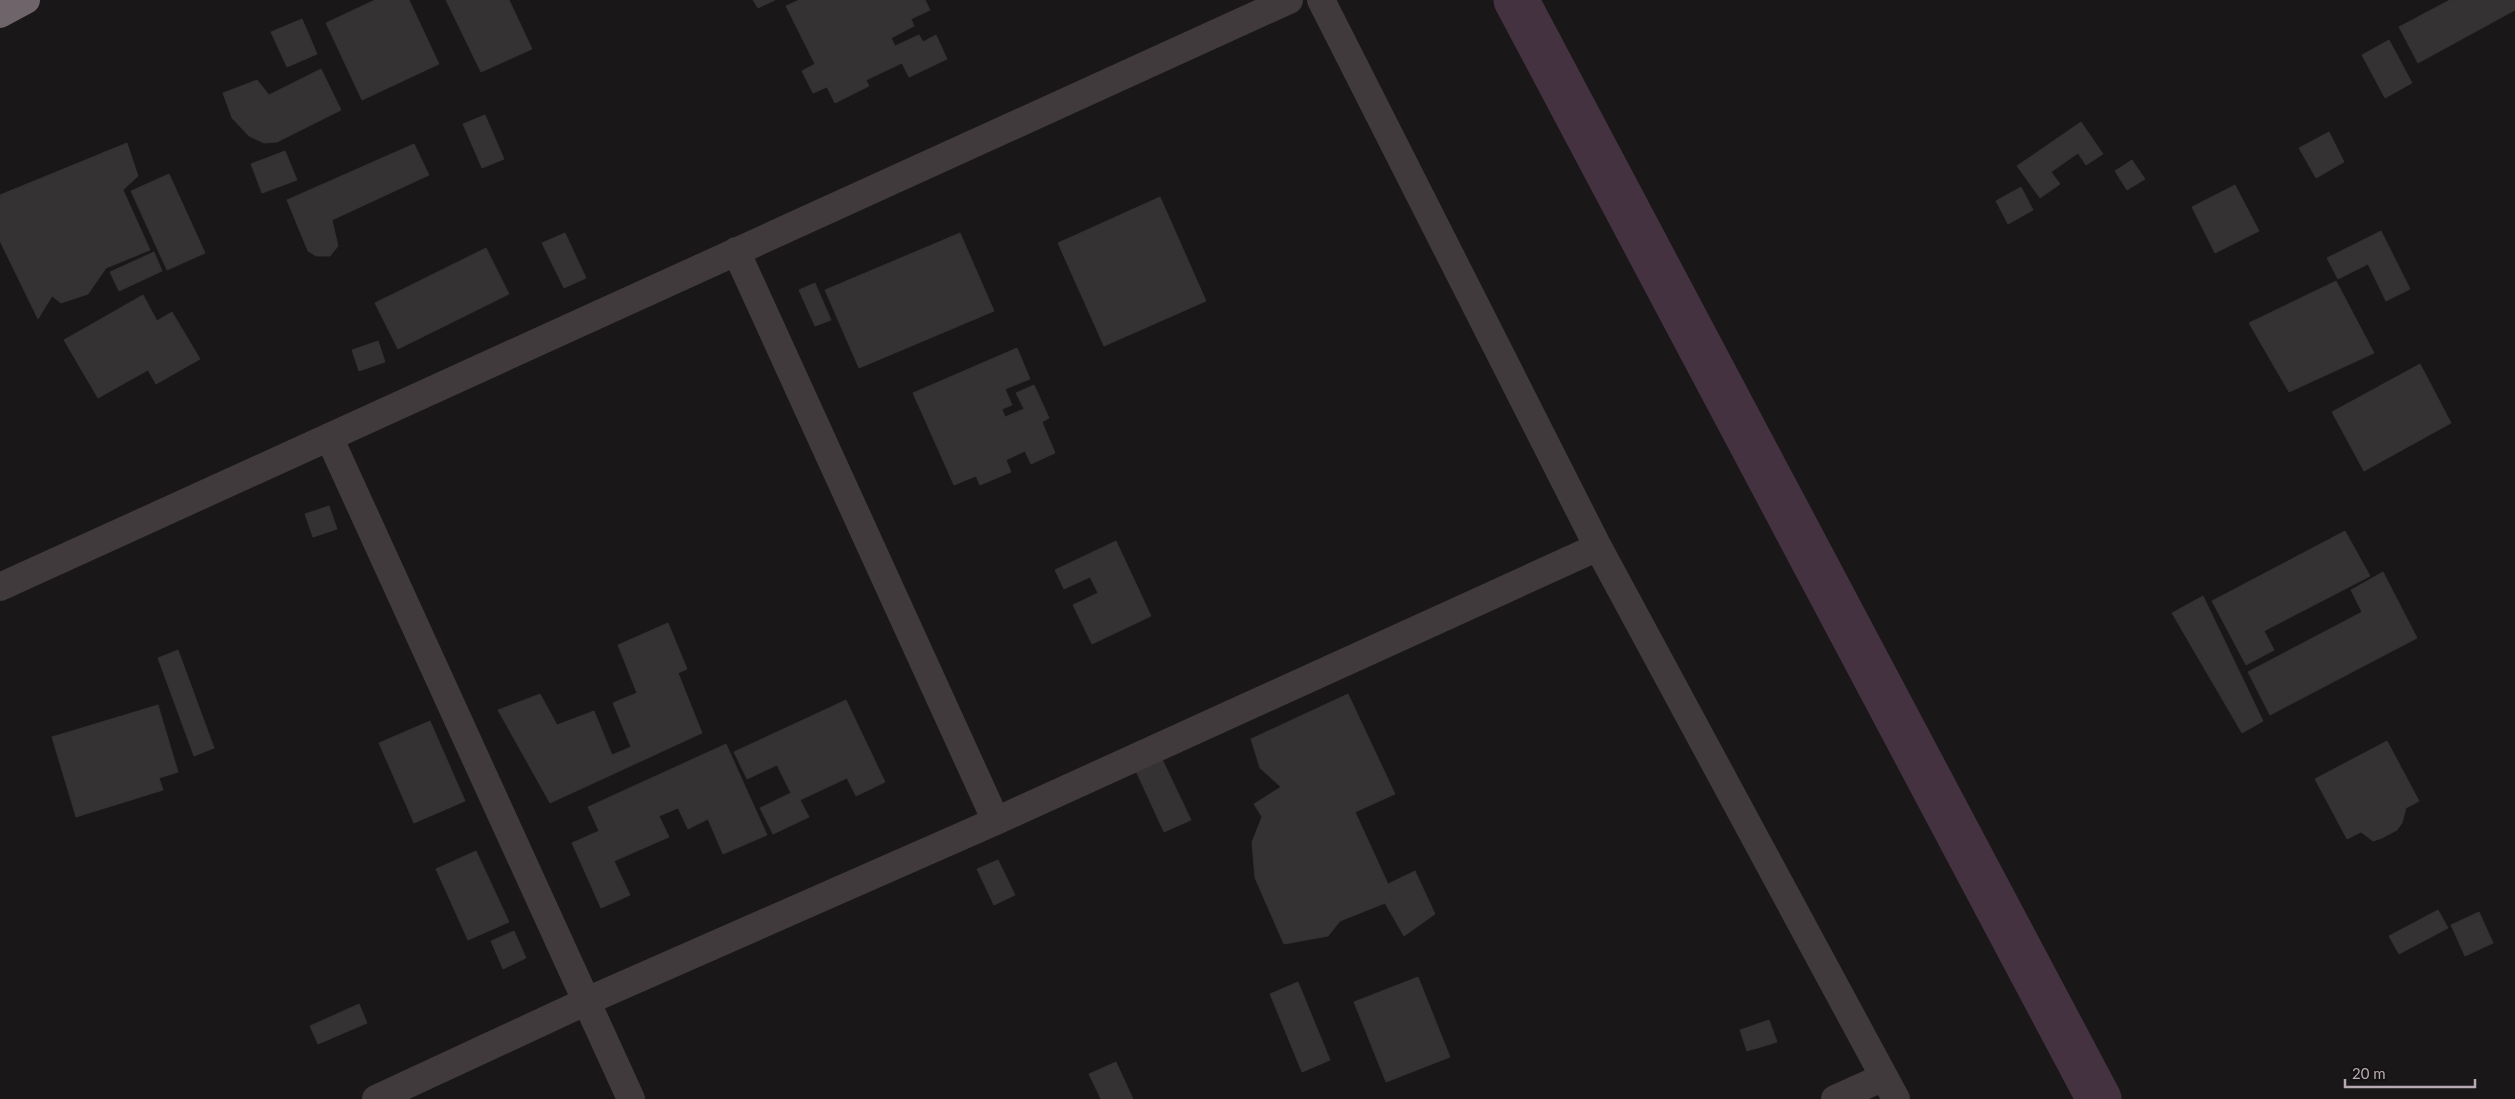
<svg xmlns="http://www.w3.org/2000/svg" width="2515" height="1099" font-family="Lato,sans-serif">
<rect width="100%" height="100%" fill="#191717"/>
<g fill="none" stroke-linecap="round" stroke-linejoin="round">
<path stroke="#443240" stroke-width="45" d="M1516,0l583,1099"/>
</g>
<path fill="#353233" stroke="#353132" d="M375,0h34l30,64 -77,36 -36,-77z
M446,0h63l23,49 -51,23z
M753,0h22l-17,8z
M799,0h126l5,10 -19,9 3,7 -23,12 4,8 24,-11 4,7 13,-7 11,24 -38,18 -7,-14 -36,17 3,6 -34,17 -8,-16 -14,6 -11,-22 13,-7 -29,-58z
M2450,0h65v10l-97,53 -19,-36z
M302,19l15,35 -30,13 -16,-35z
M2389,40l23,43 -27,15 -23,-43z
M321,69l20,41 -64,32 -13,1 -15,-7 -17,-18 -9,-25 34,-13 12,15z
M485,115l19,44 -22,9 -19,-44z
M2081,122l22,32 -17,11 -8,-12 -27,19 9,12 -20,14 -23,-32z
M2329,132l15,30 -28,16 -17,-30z
M127,143l11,33 -15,14 27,60 -44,18 -18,26 -27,9 -9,-7 -14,23 -38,-78v-46z
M414,144l15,31 -97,45 6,26 -8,10h-14l-8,-5 -21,-51z
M285,151l12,29 -35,13 -11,-29z
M2132,160l13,19 -18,11 -12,-19z
M169,174l36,79 -38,17 -36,-79z
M2235,185l24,46 -44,22 -23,-46z
M2021,187l12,23 -25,14 -12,-23z
M1160,197l46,104 -102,45 -46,-103z
M2381,231l29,58 -24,12 -18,-37 -30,15 -11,-21z
M565,233l21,45 -22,10 -22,-45z
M960,233l34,78 -135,57 -34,-78z
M486,248l23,46 -111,55 -23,-46z
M154,252l8,19 -43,20 -9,-19z
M2336,281l38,72 -85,39 -40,-69z
M815,283l16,37 -16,6 -16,-36z
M143,295l14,26 15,-9 28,47 -44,25 -8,-14 -50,28 -34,-58z
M378,341l7,21 -26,9 -7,-21z
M1017,348l13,31 -25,10 7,16 -10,4 3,8 19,-8 -8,-16 18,-8 15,33 -7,4 13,31 -24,11 -6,-13 -19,9 5,12 -31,13 -4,-9 -22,9 -41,-92z
M2420,364l31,59 -87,48 -32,-59z
M329,506l8,23 -24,8 -8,-23z
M2345,531l25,45 -106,55 10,19 -28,15 -34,-64z
M1116,541l35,75 -59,28 -19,-39 25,-12 -8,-16 -26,12 -9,-19z
M2383,572l34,66 -147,77 -22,-43 114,-60 -11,-22z
M2203,596l60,125 -21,12 -70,-120z
M668,623l19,46 -9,4 24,60 -152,70 -52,-93 42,-16 17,31 37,-14 18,44 19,-8 -18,-44 24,-10 -19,-48z
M178,650l36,98 -20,8 -36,-98z
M1348,694l47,100 -40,18 33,72 27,-13 20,43 -31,22 -19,-33 -45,18 -12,15 -44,8 -29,-66 -3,-36 10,-25 -8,-13 27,-17 -21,-19 -9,-29z
M846,700l39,82 -29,14 -9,-18 -47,22 9,17 -36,17 -13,-26 31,-15 -14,-28 -30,14 -13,-27z
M158,705l20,67 -19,6 4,12 -87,27 -24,-80z
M430,721l35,80 -51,22 -35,-80z
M2387,741l32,60 -13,7 -4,15 -5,7 -15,8 -9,3 -12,-9 -14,7 -32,-60z
M726,744l41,91 -44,19 -15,-35 -20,10 -10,-21 -19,8 10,21 -55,24 16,34 -29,13 -29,-65 27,-12 -11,-24z
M1162,759l29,61 -27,12 -28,-61z
M476,851l33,71 -41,18 -32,-71z
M998,860l17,35 -21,10 -17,-36z
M2438,910l10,18 -49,26 -10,-18z
M2479,912l14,31 -28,13 -14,-31z
M514,931l12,27 -23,11 -12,-28z
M1418,977l32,80 -64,25 -32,-80z
M1298,982l32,78 -28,12 -32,-78z
M359,1004l8,19 -49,21 -8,-18z
M1769,1020l8,22 -30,9 -7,-21z
M1116,1062l17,37h-32l-12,-25z"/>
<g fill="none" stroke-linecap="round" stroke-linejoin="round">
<path stroke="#403a3c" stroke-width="28" d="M1321,0l277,547 298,552
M736,251l260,570
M329,437l302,662
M0,587l1289,-587
M376,1099l211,-98 409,-180 602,-274
M1835,1099l49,-22"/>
<path stroke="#6f6469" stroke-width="28" d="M0,14l26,-14"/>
</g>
<path d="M2345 1079v8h130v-8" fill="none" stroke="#b8a9b2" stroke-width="2.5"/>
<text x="2352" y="1079" font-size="15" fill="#b8a9b2" stroke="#141212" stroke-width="4" paint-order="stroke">20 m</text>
</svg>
